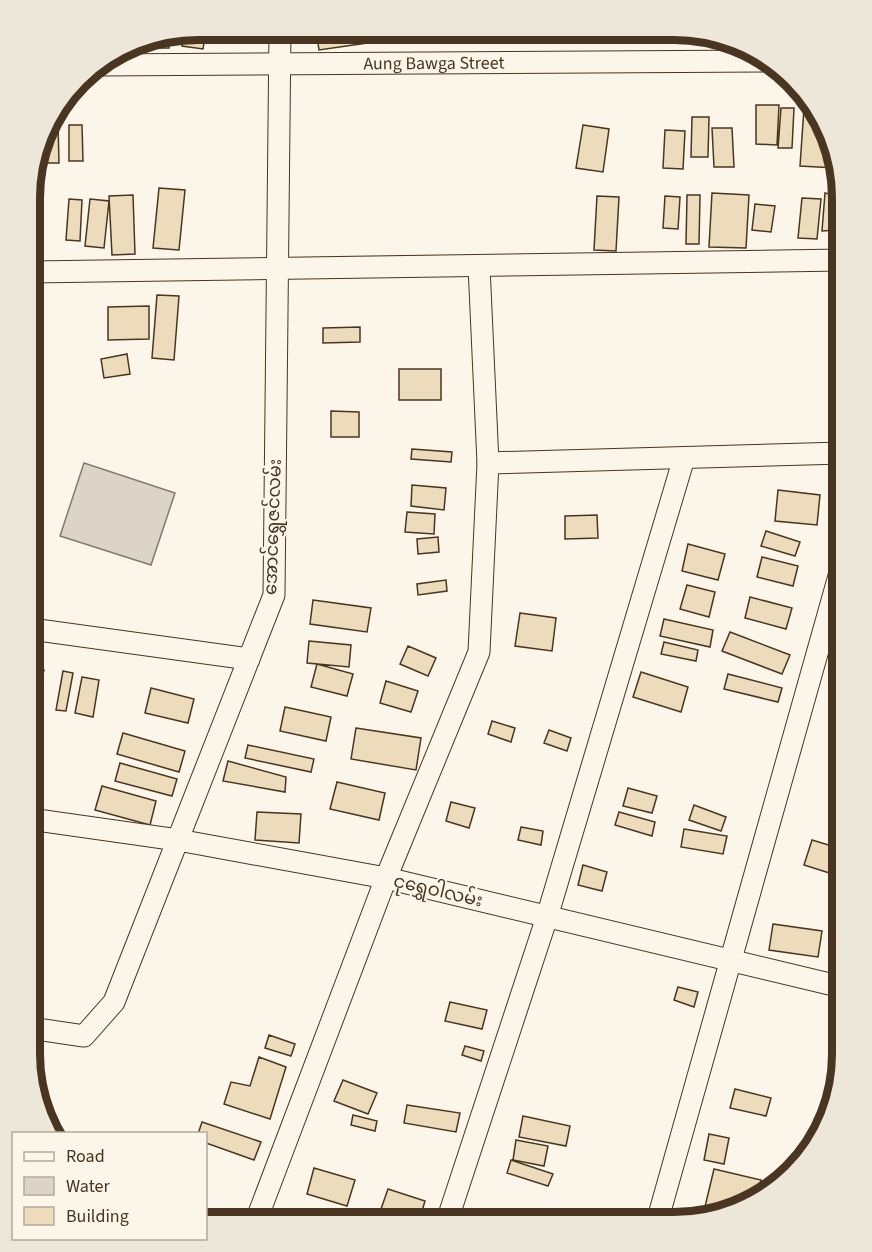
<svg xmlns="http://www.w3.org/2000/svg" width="872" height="1252" font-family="'Source Sans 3','Noto Sans Myanmar',sans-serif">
<rect width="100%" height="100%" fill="#fbf6e9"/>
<path fill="#dcd4c6" stroke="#887966" stroke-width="1.5" d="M84,463l91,30 -24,72 -91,-29z"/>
<path fill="#ecdcbc" stroke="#4a3520" stroke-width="1.5" d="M199,30h7l-3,19 -21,-3 2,-14z
M316,30l64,1 1,10 -62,9z
M170,35l-1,13h-27l2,-9z
M756,105h23l-2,40 -21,-1z
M781,108h13l-2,40h-14z
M804,108h7l14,16 10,44 -35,-2z
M692,117h17l-1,40h-17z
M49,124h9l1,39h-23z
M69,125h13l1,36h-14z
M583,125l26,4 -6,43 -27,-4z
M712,128h20l2,39h-20z
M665,130l20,1 -2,38 -20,-1z
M159,188l26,2 -6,60 -26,-2z
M712,193l37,2 -3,53 -37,-1z
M825,193l14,3 -3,34 -14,1z
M133,195l2,59 -23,1 -3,-59z
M687,195h13l-1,49h-13z
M597,196l22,1 -3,54 -22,-1z
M665,196l15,1 -2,32 -15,-1z
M802,198l19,1 -4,40 -19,-1z
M69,199l13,1 -2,41 -14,-1z
M90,199l19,2 -5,47 -19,-2z
M755,204l20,2 -4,26 -19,-2z
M157,295l22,1 -5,64 -22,-2z
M149,306v33l-41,1v-33z
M360,327v15l-37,1v-15z
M127,354l3,20 -26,4 -3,-19z
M399,369h42v31h-42z
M331,411l28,1v25h-28z
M412,449l40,3 -1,10 -40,-3z
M412,485l34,3 -2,22 -33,-4z
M778,490l42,5 -3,30 -42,-4z
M407,512l28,2 -1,20 -29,-2z
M597,515l1,23 -33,1v-23z
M766,531l34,11 -5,14 -34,-10z
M438,537l1,15 -21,2 -1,-15z
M688,544l37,10 -7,26 -36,-9z
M762,557l36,9 -5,20 -36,-9z
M446,580l1,11 -29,4 -1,-11z
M687,585l28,7 -6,25 -29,-8z
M750,597l42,11 -6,21 -41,-11z
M313,600l58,8 -4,24 -57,-8z
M520,613l36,5 -4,33 -37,-5z
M664,619l49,11 -3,17 -50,-11z
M730,632l60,23 -8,19 -60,-23z
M309,641l42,4 -2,22 -42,-4z
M664,642l34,8 -2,11 -35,-7z
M408,646l28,12 -8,18 -28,-12z
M317,664l36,10 -6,22 -36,-9z
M31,667l13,3 -9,36 -4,-1z
M63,671l10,2 -7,38 -10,-1z
M641,672l47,15 -7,25 -48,-15z
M842,673v22l-6,-2z
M728,674l54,14 -4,14 -54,-13z
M82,677l17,3 -6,37 -18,-4z
M386,681l32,10 -7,21 -31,-9z
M151,688l43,11 -6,24 -43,-10z
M285,707l46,10 -5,24 -46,-10z
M492,721l23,7 -4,14 -23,-8z
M356,728l65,10 -5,32 -65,-11z
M549,730l22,8 -4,13 -23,-8z
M123,733l62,18 -6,21 -62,-18z
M248,745l66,14 -3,13 -66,-14z
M228,761l58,16 -1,15 -62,-11z
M120,763l57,16 -5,17 -57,-15z
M337,782l48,11 -6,27 -49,-11z
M102,786l54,15 -6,24 -55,-15z
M628,788l29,8 -5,17 -29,-7z
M451,802l24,6 -6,20 -23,-7z
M694,805l32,12 -5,14 -32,-11z
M257,812l44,2 -2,29 -44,-3z
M619,812l36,10 -3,14 -37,-11z
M521,827l22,4 -2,14 -23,-5z
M684,829l43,7 -4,18 -42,-7z
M812,840l30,9v16l-3,11 -35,-11z
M583,865l24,7 -5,19 -24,-6z
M773,924l49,7 -4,26 -49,-7z
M678,987l20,5 -4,15 -20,-7z
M450,1002l37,8 -5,19 -37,-8z
M269,1035l26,9 -4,12 -26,-8z
M841,1037h1v22l-7,-1z
M465,1046l19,5 -3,10 -19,-6z
M259,1057l27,10 -16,52 -46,-15 7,-22 19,4z
M343,1080l34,13 -9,21 -34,-13z
M735,1089l36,9 -5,18 -36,-8z
M407,1105l53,8 -4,19 -52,-9z
M353,1115l24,6 -2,10 -24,-6z
M523,1116l47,10 -4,20 -47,-9z
M202,1122l59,20 -7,18 -48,-17v-9h-8z
M709,1134l20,4 -5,26 -20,-4z
M516,1140l32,6 -4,20 -31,-6z
M511,1160l42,14 -5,12 -41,-13z
M314,1168l41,12 -8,26 -40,-12z
M714,1169l47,11 -4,17 -9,8 -45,10z
M388,1189l37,12 -6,20 -38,-12z"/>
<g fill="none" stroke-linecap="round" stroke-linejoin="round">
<g stroke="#4a3520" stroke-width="23">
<g id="minor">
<path id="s1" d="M100,65l668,-4"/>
<path d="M31,272l811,-12"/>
<path d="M488,463l354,-10"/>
<path d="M31,629l218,30"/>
<path d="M30,819l148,21 208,38 456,109"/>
<path d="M30,1028l54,8 30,-34 160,-407 6,-565"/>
<path d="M256,1221l130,-343 93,-226 9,-189 -9,-197"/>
<path d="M447,1221l100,-304 137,-459"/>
<path d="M657,1222l185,-657"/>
</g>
</g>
<use href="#minor" stroke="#fbf6e9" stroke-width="21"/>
</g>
<g text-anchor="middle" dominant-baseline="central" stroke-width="4.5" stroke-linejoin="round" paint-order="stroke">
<g font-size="18" fill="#4a3520" stroke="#fbf6e9">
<text stroke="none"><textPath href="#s1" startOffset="334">Aung Bawga Street</textPath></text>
<text transform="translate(273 527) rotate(-88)">အောင်ရွှေဇင်လမ်း</text>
<text transform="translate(438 891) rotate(13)">ငုရွှေဝါလမ်း</text>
</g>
</g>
<path d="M0 0H872V1252H0ZM198 40H674A158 158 0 0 1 832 198V1054A158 158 0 0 1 674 1212H198A158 158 0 0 1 40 1054V198A158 158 0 0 1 198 40Z" fill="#ede7d9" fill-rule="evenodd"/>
<path fill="none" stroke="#4a3520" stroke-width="8" d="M198 40H674A158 158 0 0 1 832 198V1054A158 158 0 0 1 674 1212H198A158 158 0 0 1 40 1054V198A158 158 0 0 1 198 40Z"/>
<rect x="12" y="1132" width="195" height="108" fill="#fbf6e9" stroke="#b4a999" stroke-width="1.5"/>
<rect x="24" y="1152" width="30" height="9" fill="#fbf6e9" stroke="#b4a999" stroke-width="1.5"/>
<text x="66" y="1162" font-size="18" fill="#4a3520">Road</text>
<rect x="24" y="1177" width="30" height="18" fill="#dcd4c6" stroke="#b4a999" stroke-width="1.5"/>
<text x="66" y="1192" font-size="18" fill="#4a3520">Water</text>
<rect x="24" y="1207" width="30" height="18" fill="#ecdcbc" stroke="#b4a999" stroke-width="1.5"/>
<text x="66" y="1222" font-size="18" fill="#4a3520">Building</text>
</svg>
